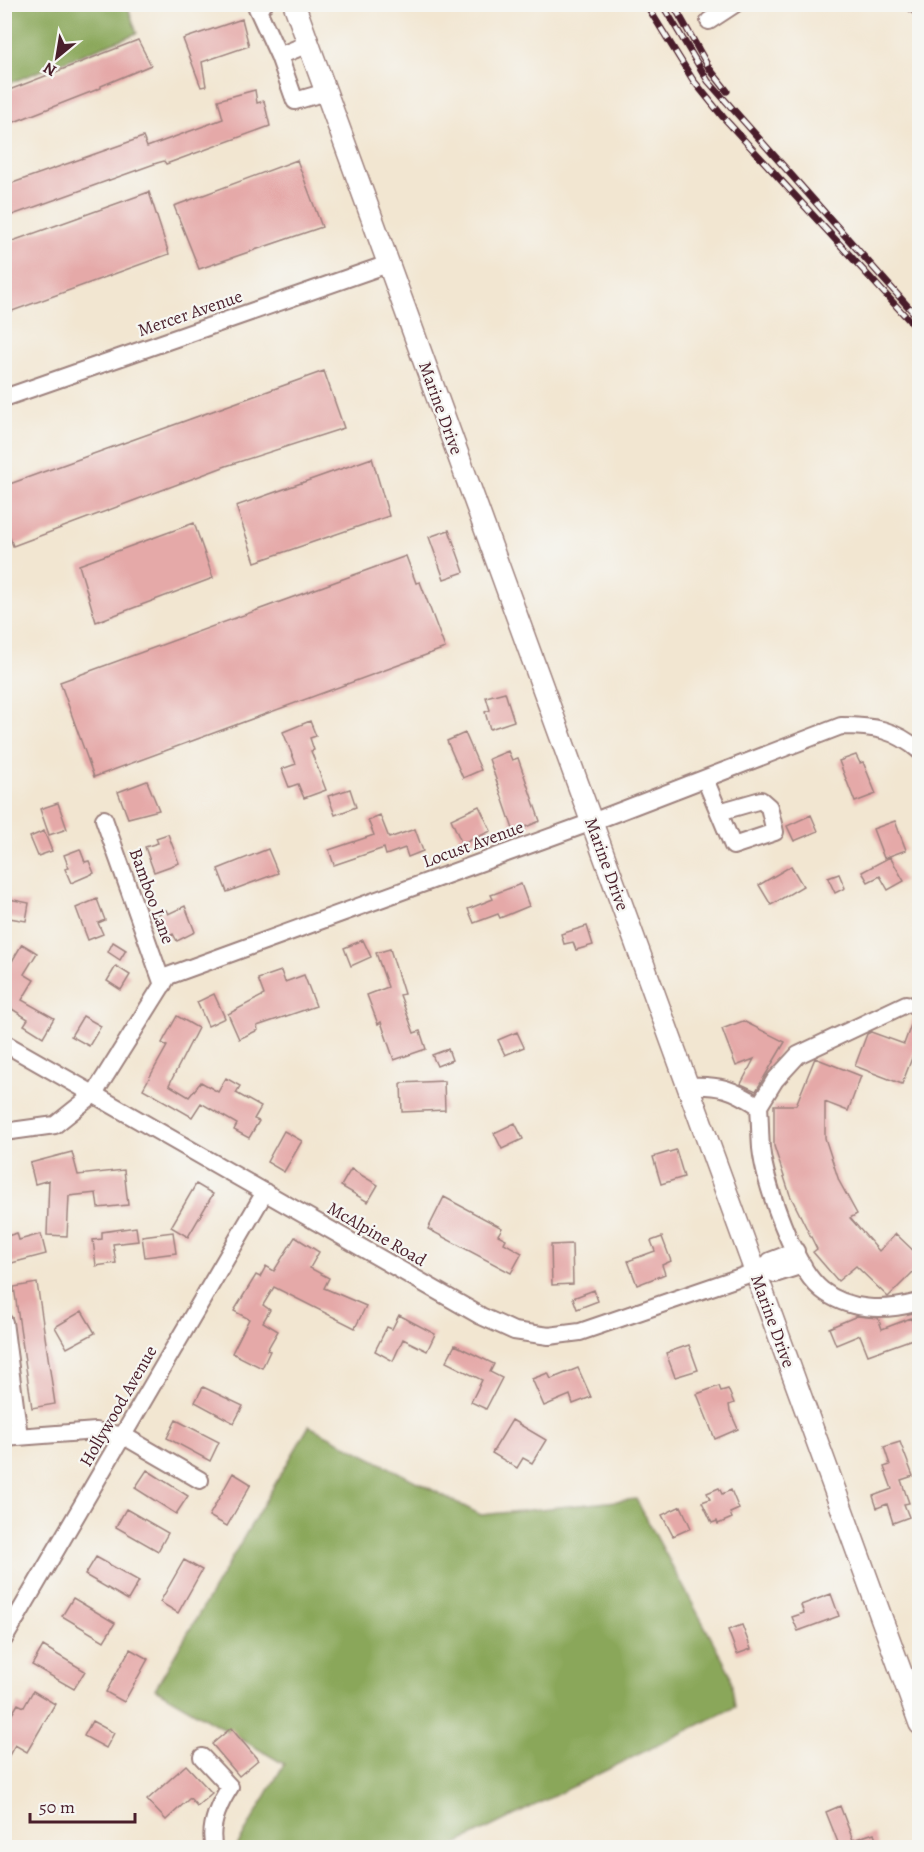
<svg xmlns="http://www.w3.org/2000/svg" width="924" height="1852" font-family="Alegreya,serif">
<rect width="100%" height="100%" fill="#f6f6f2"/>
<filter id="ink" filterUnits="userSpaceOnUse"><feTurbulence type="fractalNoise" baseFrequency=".0167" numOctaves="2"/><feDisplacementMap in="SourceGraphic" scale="12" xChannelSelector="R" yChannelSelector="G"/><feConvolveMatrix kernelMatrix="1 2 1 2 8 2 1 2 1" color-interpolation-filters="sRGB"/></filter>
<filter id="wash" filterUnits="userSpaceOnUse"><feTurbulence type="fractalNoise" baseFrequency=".008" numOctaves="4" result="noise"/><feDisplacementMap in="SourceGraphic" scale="24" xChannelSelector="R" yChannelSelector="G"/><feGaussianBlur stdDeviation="1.35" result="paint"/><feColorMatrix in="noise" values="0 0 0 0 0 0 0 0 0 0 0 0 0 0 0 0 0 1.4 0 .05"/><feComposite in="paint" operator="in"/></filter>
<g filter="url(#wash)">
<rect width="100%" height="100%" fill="#f2e6d1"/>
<path fill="#8aa75a" stroke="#6a6342" stroke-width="1.5" d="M5,4l122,1 10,28 -132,52z
M309,1426l172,89 155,-16 94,174 5,34 -285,140 -214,1 48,-84 -129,-75z"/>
<g id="blocks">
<path fill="#e5a9a8" d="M242,19l7,27 -47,16 4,24 -5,1 -18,-48z
M138,40l13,25 -50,21v2l-92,36 -5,-12v-20z
M255,90l2,13 7,-2 6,25 -104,38 -2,-3 -7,2 -153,55v-32l139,-49 4,10 76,-28 -5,-19z
M297,160l25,67 -123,42 -25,-63z
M149,192l20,62 -165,60v-70z
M324,371l20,57 -118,38 -213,80 -9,-25v-35z
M372,458l17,58 -134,46 -19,-56z
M194,523l19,55 -117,44 -17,-57z
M449,530l15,42 -20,7 -15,-42z
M406,556l10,27 4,-1 25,66 -351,129 -34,-95z
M505,692l9,29 -24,8 -5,-17 5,-2 -4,-13z
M310,721l6,15 -6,2 4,12 -3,1 15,39 -22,8 -6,-14 -9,3 -7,-18 14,-5 -13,-32z
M465,733l16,37 -18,8 -16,-37z
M508,751l4,9 6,-2 22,63 -26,11 -25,-73z
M856,755l4,8 3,-1 13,32 -21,8 -16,-41z
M147,781l12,29 -31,8 -10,-26z
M350,789l6,18 -21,8 -7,-19z
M58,803l9,26 -18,6 -9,-26z
M479,806l12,25 -29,13 -11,-25z
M380,815l9,23 26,-9 8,22 -15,6 -3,-9 -19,7 -2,-7 -50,17 -5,-15 45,-15 -6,-15z
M811,815l7,16 -24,10 -7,-15z
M895,821l11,29 -22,8 -11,-29z
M44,831l8,20 -14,5 -8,-19z
M168,834l11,29 -25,9 -9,-25 13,-4 -2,-5z
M80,849l5,13 4,-1 5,12 -23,10 -6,-14 4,-1 -5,-13z
M268,849l10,24 -51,19 -9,-23z
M890,857l14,24 -16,9 -8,-14 -12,6 -6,-10z
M791,866l12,20 -32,19 -12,-20z
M839,874l6,14 -10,5 -7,-15z
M521,884l8,22 -29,12 -2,-4 -24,9 -6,-14 25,-10 -2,-4z
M4,898l25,5 -3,18 -22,-4z
M97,899l8,21 -7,3 5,11 -15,6 -12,-32z
M185,906l10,26 -18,9 -4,-7 -7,4 -11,-22 11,-6 2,4z
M587,926l6,19 -17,5 -3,-8 -9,2 -3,-10z
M363,940l8,17 -20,9 -7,-18z
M113,942l13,8 -6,10 -12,-8z
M22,944l15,9 -13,21 10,6 -12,20 32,18 -11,19 -19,-12 4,-6 -24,-15v-29z
M390,949l14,45 -4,1 14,38 6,-2 6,18 -32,11 -13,-38 -3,2 -11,-29 21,-8 -12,-34z
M116,966l14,9 -9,15 -14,-9z
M281,971l4,11 19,-7 12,31 -59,20 1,4 -19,9 -11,-25 36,-19 -6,-16z
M214,994l11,24 -17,8 -11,-24z
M918,1006l2,40 -3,-1 -15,39 -47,-18 12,-32 4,-2 33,12z
M83,1016l18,10 -12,20 -18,-10z
M177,1016l21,12 -29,57 20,12 12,-15 17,10 8,-14 14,8 -4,7 25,14 -7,12 5,2 -10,17 -15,-8 3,-6 -36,-21 -9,14 -49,-28 24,-43 -5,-3z
M743,1021l42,21 -29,49 -15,-7 13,-25 -18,7 -14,-37z
M517,1032l7,15 -19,8 -7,-15z
M448,1049l4,11 -15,6 -5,-11z
M815,1058l46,18 -13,35 -23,-9v36l14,43 18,33 -7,4 29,33 17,-17 24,23v20l-6,-6 -26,26 -32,-31 -18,15 -25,-29 4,-3 -27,-54 -16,-49v-41h22z
M444,1081l1,29 -43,2 -1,-29z
M515,1123l8,16 -21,10 -8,-16z
M284,1131l18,10 -18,31 -17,-10z
M676,1150l8,27 -23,7 -8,-27z
M72,1152l6,23 46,-5 4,35 -30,3 -2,-15 -27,3 -2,40 -20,-1 2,-55 -14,4 -5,-21z
M351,1169l27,16 -10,17 -27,-16z
M196,1184l17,10 -25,43 -17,-10z
M444,1197l58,31 -4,7 8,4 -2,4 18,10 -11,20 -83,-44z
M136,1227l2,14 -25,3 3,19 -20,3 -3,-26 9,-1v-7z
M173,1232l3,21 -31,4 -3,-21z
M17,1233l2,7 22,-6 5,20 -42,11v-28z
M295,1237l24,15 -9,16 19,10 -5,10 42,18 -11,22 -81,-41 -11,18 7,5 -7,12 15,9 -11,19 3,1 -8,17 -30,-15 17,-34 -15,-8 22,-36 4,2 6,-11 8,5z
M662,1237l9,24 -9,4 3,9 -28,11 -9,-24 27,-10 -4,-10z
M572,1244l1,40 -21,1 -1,-40z
M37,1283l18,121 -23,4 -18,-121z
M594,1290l4,11 -21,8 -4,-11z
M82,1311l13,22 -28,15 -12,-21z
M399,1315l36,19 -8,17 -24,-12 -10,22 -18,-10 12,-24 5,2z
M857,1316l21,2 4,11 29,-11 7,19 -50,18 -8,-20 -24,10 -7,-17z
M455,1345l39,19 -4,8 12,6 -16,31 -15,-7 11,-22 -36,-18z
M689,1345l9,25 -23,7 -9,-24z
M578,1368l13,29 -18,7 -3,-9 -26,11 -12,-27 16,-6 3,6z
M719,1386l2,5 7,-2 6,14 -5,2 1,6 8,18 -23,10 -18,-45z
M203,1387l40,19 -9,17 -39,-21z
M176,1420l43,22 -9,19 -43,-23z
M512,1420l34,20 -14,23 -9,-5 -6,10 -25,-15z
M900,1442l13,34 -12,4 8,23 -5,1 5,13 -16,6 -6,-19 -10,4 -4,-12 19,-7 -8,-22 6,-2 -6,-18z
M147,1470l41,26 -12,18 -41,-26z
M233,1473l18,11 -24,42 -18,-10z
M719,1488l3,6 9,-4 8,19 -9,4 2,5 -14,6 -1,-3 -5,2 -10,-21 8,-3 -3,-6z
M681,1506l10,22 -18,8 -11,-21z
M126,1509l42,24 -10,18 -42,-24z
M96,1557l43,24 -11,19 -43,-25z
M184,1560l18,10 -24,43 -18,-11z
M831,1594l8,22 -41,15 -6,-14 12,-4 -3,-8z
M73,1598l42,25 -11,18 -42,-25z
M742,1625l9,24 -14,5 -9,-24z
M43,1646l42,25 -11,18 -42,-24z
M130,1649l18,10 -24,43 -18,-10z
M33,1691l22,13 -28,48 -12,-7 -11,19v-37l14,-23 6,3z
M92,1721l22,12 -8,15 -22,-12z
M231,1728l27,32 -19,16 -27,-32z
M186,1765l26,28 -15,13 -7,-8 -24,22 -19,-20z
M840,1806l13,34 21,-7 5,15h-41l1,-3 -13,-33z"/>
</g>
</g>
<g filter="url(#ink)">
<use href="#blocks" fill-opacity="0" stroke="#9e827e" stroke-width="1.5"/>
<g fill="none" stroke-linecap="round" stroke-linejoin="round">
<g stroke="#9e827e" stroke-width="20">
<path id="minor" d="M264,4l-7,4 22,48
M915,4l5,4
M709,21l26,-17
M308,44l-29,12 16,45 31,-9
M4,398l384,-134
M705,779l28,67 42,-14 -6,-25 -8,-7 -42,12
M104,819l59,166
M4,1043l477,273 33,15 35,5 31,-4 175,-60 11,-3 9,5 28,-9
M687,1086c32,-2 46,3 72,20 1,14 1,28 2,42 4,36 33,120 61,142 26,21 63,21 93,13
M759,1106l16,-26 23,-25 108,-51
M4,1132l51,-7 39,-31 74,-118 424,-154 249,-96c33,0 53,3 79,25
M766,1269l4,-8 26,-10
M4,1322l15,114
M4,1438l92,-7 28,5 76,44
M4,1639l261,-447
M202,1757l28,30c-11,17 -22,40 -16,61"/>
</g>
<g stroke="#9e827e" stroke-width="24">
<path id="major" d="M294,4l626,1720"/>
</g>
<use href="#minor" stroke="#fff" stroke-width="16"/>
<use href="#major" stroke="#fff" stroke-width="21"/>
<g stroke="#4a1f2b" stroke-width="7">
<path id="rail" d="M646,4l47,76 30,37 197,215
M662,4l46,77 212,239
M673,4l36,64 18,23"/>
</g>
<use href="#rail" stroke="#f6f6f2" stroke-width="4.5" stroke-dasharray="14" stroke-linecap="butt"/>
</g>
</g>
<g text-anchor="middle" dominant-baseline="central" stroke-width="4.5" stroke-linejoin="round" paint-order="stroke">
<g font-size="18" fill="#4a1f2b" stroke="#f6f6f2">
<text transform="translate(190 313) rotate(-19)">Mercer Avenue</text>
<text transform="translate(441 408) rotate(70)">Marine Drive</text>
<text transform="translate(473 844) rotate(-20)">Locust Avenue</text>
<text transform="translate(607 864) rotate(70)">Marine Drive</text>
<text transform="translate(152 896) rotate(70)">Bamboo Lane</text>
<text transform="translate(377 1234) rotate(30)">McAlpine Road</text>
<text transform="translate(773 1321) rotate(70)">Marine Drive</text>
<text transform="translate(118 1406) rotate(-60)">Hollywood Avenue</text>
</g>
</g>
<rect width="924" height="1852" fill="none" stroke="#f6f6f2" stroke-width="24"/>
<g transform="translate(57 57) rotate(210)" stroke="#f6f6f2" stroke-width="4.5" paint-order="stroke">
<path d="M0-4.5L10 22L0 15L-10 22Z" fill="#4a1f2b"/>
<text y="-9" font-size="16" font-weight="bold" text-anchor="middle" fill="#4a1f2b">N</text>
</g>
<path d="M30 1813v9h105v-9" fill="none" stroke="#4a1f2b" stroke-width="3"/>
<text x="39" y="1813" font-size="18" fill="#4a1f2b" stroke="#f6f6f2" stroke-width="4.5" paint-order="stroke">50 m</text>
</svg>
